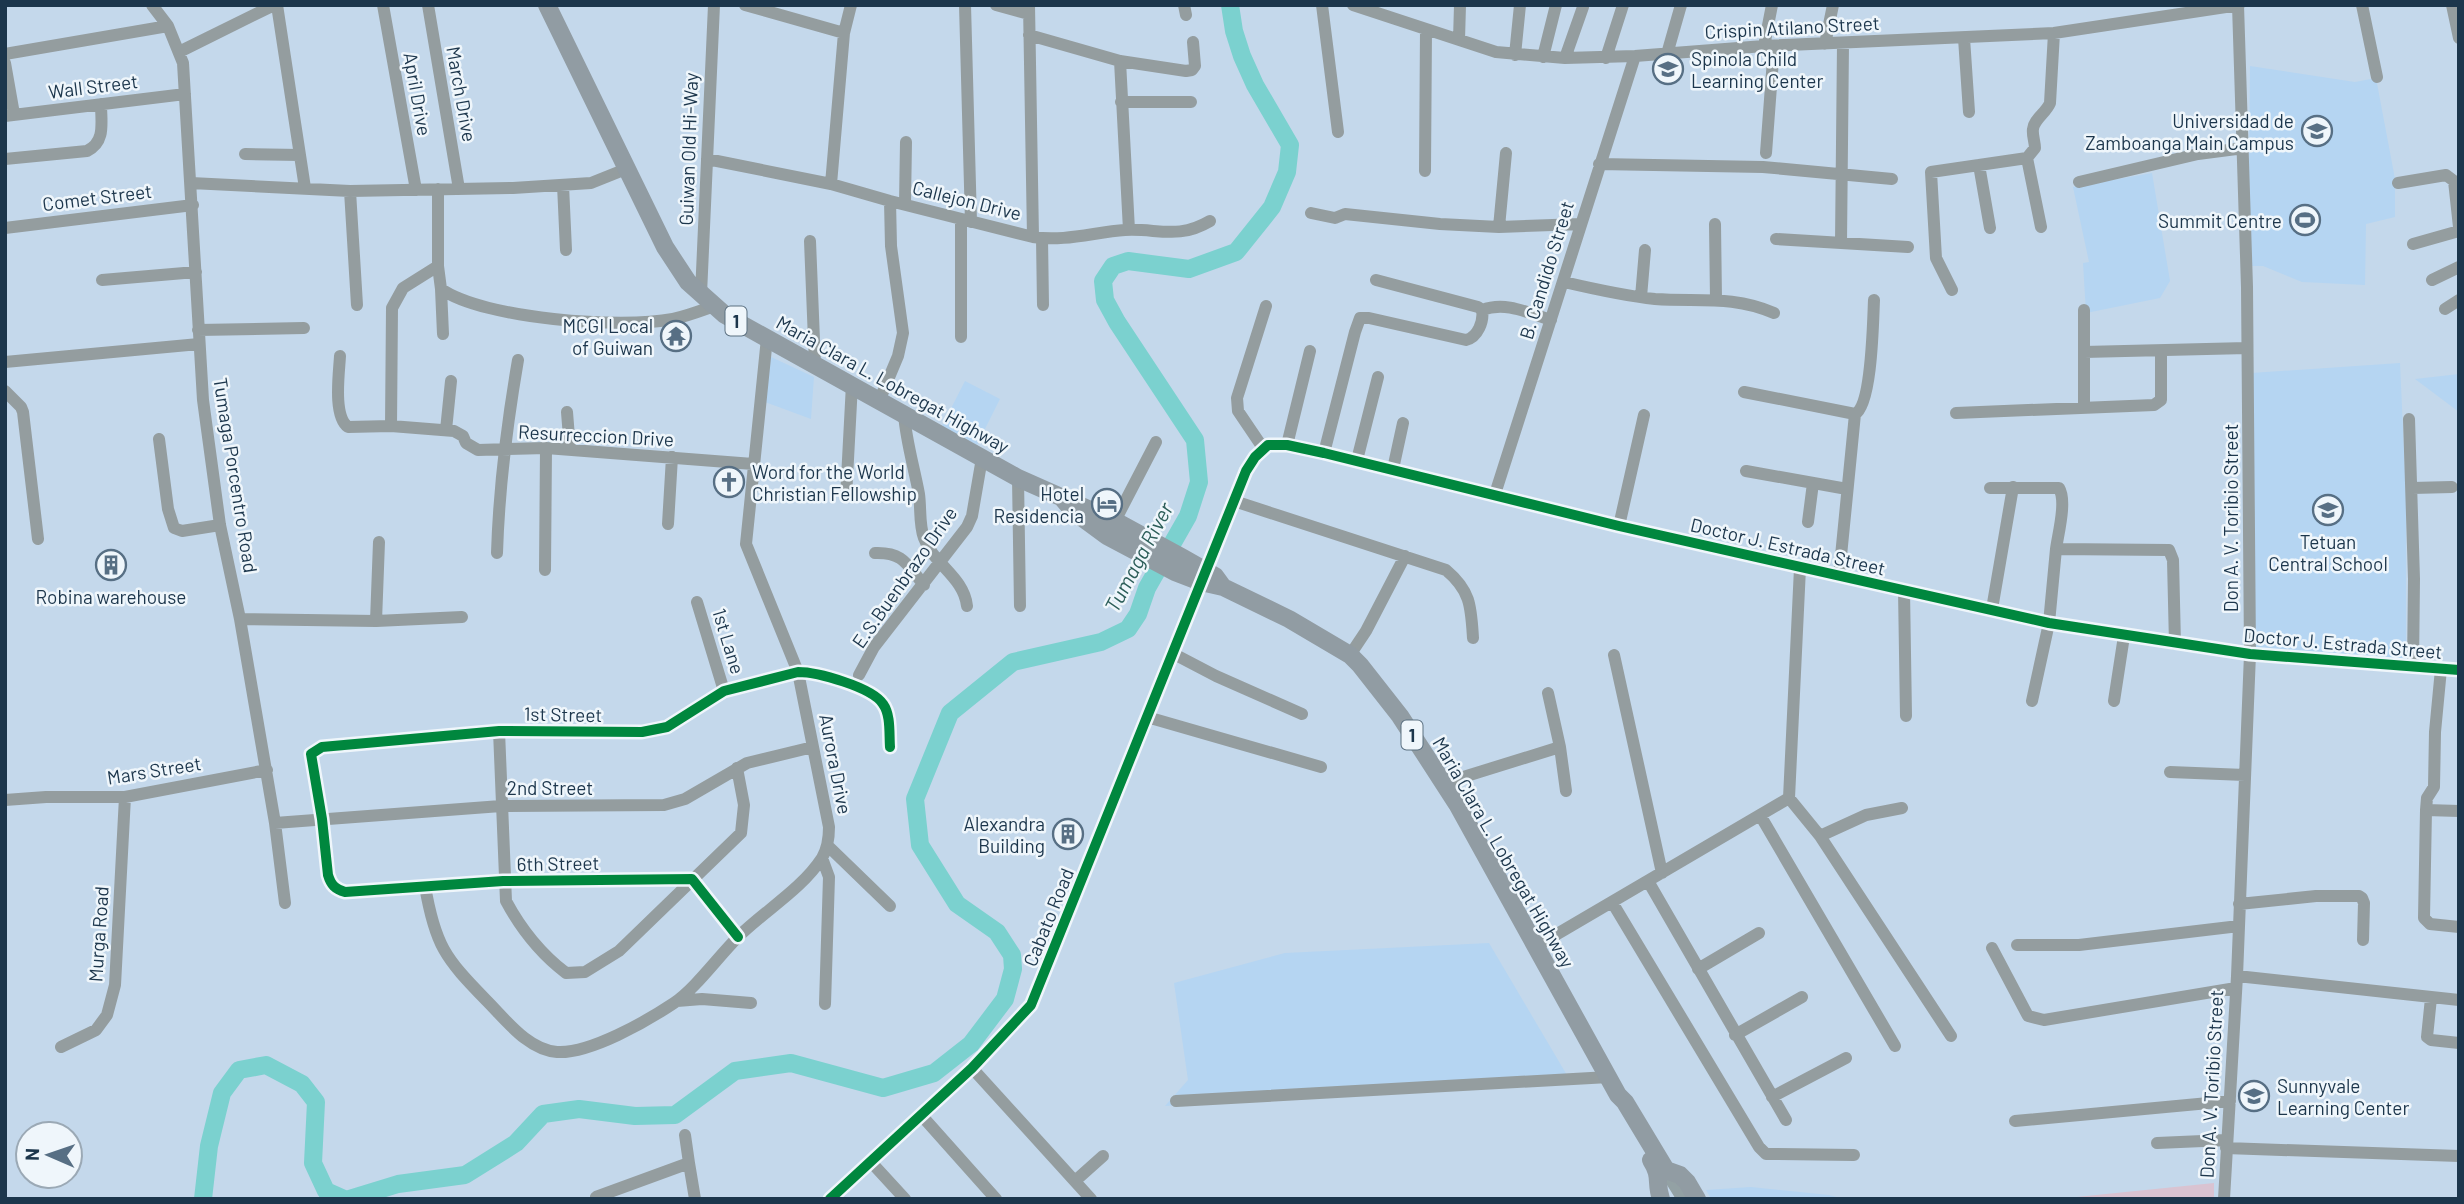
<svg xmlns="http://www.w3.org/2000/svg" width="2464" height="1204" font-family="Barlow,sans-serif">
<rect width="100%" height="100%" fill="#c4d8eb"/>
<path fill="#b5d5f2" d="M2250,66l105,16 21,-4 19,101v38l-29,7 -1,61 -63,-3 -39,-16h-15z
M2152,173l18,108 -10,17 -74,15 -3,-50 6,-1 -16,-75z
M769,356l45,21 -3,42 -46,-17z
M2400,363l6,133v166l-154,-11 -1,-278z
M2459,374v38l-44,-33z
M965,381l35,18 -23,46 -35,-19z
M1489,943l82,139 -406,24 23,-26 -14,-97 111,-30z
M1751,1187l78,8 15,4h-133l-5,-9z"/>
<path fill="#d9c3d1" d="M2214,1183v16h-157z"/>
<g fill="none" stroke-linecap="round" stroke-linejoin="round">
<path stroke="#7bd1cf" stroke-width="18" d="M203,1199l6,-53 13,-53 17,-23 27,-5 36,19 14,18 -3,61 13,28 18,8
M349,1199l49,-15 67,-9 51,-32 27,-29 36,-5 56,7 40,-1 60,-44 56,-8 92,25 51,-15 37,-29 34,-45 8,-30 -1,-14 -15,-23 -40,-28 -37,-59 -5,-46 35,-86 63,-51 88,-20 27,-13 10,-15 9,-26 41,-72 11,-34 -4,-42 -78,-118 -12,-22 -2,-19 10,-15 15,-5 61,8 47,-17 36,-45 15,-35 3,-27 -35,-60 -13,-29 -8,-25 -4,-26"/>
<path stroke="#949d9f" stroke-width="12" d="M152,5l16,21 15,37 20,337 17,125 20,94 35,204 10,80
M277,5l28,183
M383,5l33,185
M428,5l31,184
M745,5l99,28
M965,5l6,217
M996,5l33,9
M1184,5l2,10
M1322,5l16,127
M1353,5l143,47 69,6 70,-2 129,-10 290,-13 185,-28
M2362,5l15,72
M2452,5l7,33
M1029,35l91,26 66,10 6,-1 3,-4 -2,-24
M1964,38l5,74
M1459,40l1,-35
M1825,44l8,-39
M1764,46l8,-41
M179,52l95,-47
M5,54l163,-28
M1667,54l14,-49
M1515,55l5,-50
M1543,57l13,-52
M1565,58l18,-51
M1606,58l17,-53
M1120,61l9,169
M5,63l9,51
M1121,102h70
M5,116l180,-22
M1766,153l8,-107
M245,154l55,1
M2027,158l8,-10c0,-6 -3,-13 -2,-19 1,-10 13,-16 17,-26l4,-70
M2027,158l14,69
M5,159l82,-8c19,-9 14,-29 14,-47
M707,159l124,25 59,17 143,36 -4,-232
M1599,164l164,3 129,12
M1979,165l11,63
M1425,171l1,-142
M2079,182l119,-28 46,-6
M191,183l159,8 163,-3 78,-5 35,-14
M2398,183l48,-8 8,6 5,46
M831,184l13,-151 7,-28
M563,185l3,65
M438,189v77l3,23
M350,191l7,114
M905,204l1,-62
M1311,213l24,5 10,-4 95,10 59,3 82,-3
M961,219v118
M1715,224l1,75
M1499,227l7,-74
M5,228l188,-23
M1033,237c31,5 62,-5 92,-7 32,-2 53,10 85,-9
M1042,238l1,67
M1776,239l132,8
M810,241l5,124
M1841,242l2,-198
M2413,244l46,-13
M102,280l94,-8
M2432,280l27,-13
M1564,282c30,7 61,14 91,17 43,3 78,-4 119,14
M1952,290l-16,-32 -5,-86 96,-14
M701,294l13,-289
M1641,297l4,-47
M2445,309l14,-9
M1482,310c24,-9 46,3 69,10
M2084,310v97
M198,330l106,-2
M443,334l-2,-45c43,30 180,40 232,30 14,-3 27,-8 41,-13
M2084,352l163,-4
M340,356c-1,18 -7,60 8,71l43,-1 63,5 9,5 3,7 12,7 68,-2 207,16
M5,362l194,-18
M5,391l16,16 2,5 15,127
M1744,392l111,22
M880,399l18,-43 5,-23 -12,-87 -1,-45
M567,412l3,38
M1956,413l198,-8 7,-5v-49
M904,414c2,27 10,53 15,80 2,14 0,31 5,44 9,26 40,39 43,68
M2409,419l5,160 -1,88
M391,426l1,-118 11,-20 35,-22
M446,430l5,-49
M159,439l9,70 6,19 8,3 38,-6
M1287,445l23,-94
M1263,448l-25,-37 -1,-13 29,-92
M1324,453l31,-121 5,-14h9l97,22c12,-3 18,-19 16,-30l-4,-3 -102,-27
M1357,460l21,-83
M1393,469l10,-46
M1746,471l101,18
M1018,478l2,128
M1990,488h69c8,13 -1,46 -3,61
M2412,488l40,-1
M1495,494l140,-438
M846,497l6,-113
M1234,501l212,69c25,21 25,37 27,68
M1115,521l41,-79
M1808,522l5,-39
M668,524l4,-67
M1619,526l25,-111
M497,553c2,-65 10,-129 21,-193
M875,553c29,-1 32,12 49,32
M545,570l1,-122
M1839,576l16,-162c17,-9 18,-93 19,-114
M1904,590l2,126
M697,602l27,89
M1992,609l21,-122
M240,619l136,2 86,-4
M376,621l3,-79
M1172,653l44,23 86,38
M1350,655l16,-24 39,-75
M1614,655l48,218
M2441,669l-6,63 -1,55 -7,11 -1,12 -2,108 6,6 29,3
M859,675l15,-28 93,-120 5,-11 10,-58
M2032,701l17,-78 7,-74 113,1 4,10 2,84
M2114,701l10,-65
M1147,717l174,50
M499,731l7,170c15,28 35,53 60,72l19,-1 34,-21 122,-118 3,-28 -7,-37
M1560,747l6,44
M2170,772l75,3
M1444,783l116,-36 -12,-54
M1789,798l31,38 131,200
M5,800l41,-3h79l142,-27
M2426,810l33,1
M1760,815l135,231
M275,823l226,-17 163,-1 21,-6 62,-36 66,-16
M1820,836l46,-21 36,-7
M828,846l62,60
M822,858l7,19 -4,127
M1648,881l138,239
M425,886c10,59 20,72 61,114 20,20 42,50 71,52 33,2 90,-31 117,-49 21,-14 44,-46 63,-65 27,-27 64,-48 85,-80 6,-10 7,-20 7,-31l-31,-155 -52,-128 21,-206
M1612,902l147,245 7,7h8l80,1
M2239,904l77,-8h43l3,2 2,5 -1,37
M738,937l-46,-58 -189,2 -158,11c-10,-3 -14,-7 -17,-17l-6,-56 -11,-65 11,-7 177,-16 143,1 25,-5 57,-36 74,-19c19,0 74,15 85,32 8,11 6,30 7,43
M2017,945h62l160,-19
M1535,947l254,-149 11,-230
M1992,948l36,68 16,4 192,-32
M1698,969l61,-36
M2237,976l222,24
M2431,998l-4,39 4,3 28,3
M677,1001l25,-2 49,4
M1735,1035l67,-38
M61,1047l35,-17 11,-15 8,-30 10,-188
M972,1068l119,131
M1772,1097l74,-39
M1176,1101l433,-24
M922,1116l74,83
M2015,1121l215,-20
M685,1135l4,28
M2157,1143l69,-3
M2226,1148l233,8
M871,1162l34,37
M1075,1181l28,-25
M597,1199l-1,-2 93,-34 6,36
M830,1199l142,-131 59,-63 215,-534 9,-14 13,-12h19l37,8 295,73 430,97 201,31 209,16
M2224,1199l13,-223 13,-322 -3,-367 -9,-282"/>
<path stroke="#93a1a4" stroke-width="14" d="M1666,1170l18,29"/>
<path stroke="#919ca3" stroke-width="18" d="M547,5l118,242 23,35 37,33 293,163 97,43 68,37 32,18 8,11
M1063,499l10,12 34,25 68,36 26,10 22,5 66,32 61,36 10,10 40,51 57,88 161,291 7,7 41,68 14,5 7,7 10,17
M1651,1160c11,17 4,22 10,39"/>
<g stroke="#eff6fb" stroke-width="15">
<path id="cycleway" d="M738,937l-46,-58 -189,2 -158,11c-10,-3 -14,-7 -17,-17l-6,-56 -11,-65 11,-7 177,-16 143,1 25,-5 57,-36 74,-19c19,0 74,15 85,32 8,11 6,30 7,43
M830,1199l142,-131 59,-63 215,-534 9,-14 13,-12h19l37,8 295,73 430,97 201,31 209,16"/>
</g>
<use href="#cycleway" stroke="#00873e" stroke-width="10"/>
</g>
<defs>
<g id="school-ring" transform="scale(1.575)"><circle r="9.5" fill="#eff6fb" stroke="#576f84" stroke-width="1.5"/><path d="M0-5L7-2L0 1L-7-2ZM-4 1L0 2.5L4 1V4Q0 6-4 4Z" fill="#576f84"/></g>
<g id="university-ring" transform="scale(1.575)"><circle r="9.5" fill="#eff6fb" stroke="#576f84" stroke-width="1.5"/><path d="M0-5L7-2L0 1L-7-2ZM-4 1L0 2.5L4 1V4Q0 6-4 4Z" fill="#576f84"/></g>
<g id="stadium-ring" transform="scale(1.575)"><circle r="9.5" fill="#eff6fb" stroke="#576f84" stroke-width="1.5"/><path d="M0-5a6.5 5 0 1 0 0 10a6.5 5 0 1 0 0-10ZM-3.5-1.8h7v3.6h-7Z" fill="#576f84"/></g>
<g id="temple-ring" transform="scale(1.575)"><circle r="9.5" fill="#eff6fb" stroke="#576f84" stroke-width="1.5"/><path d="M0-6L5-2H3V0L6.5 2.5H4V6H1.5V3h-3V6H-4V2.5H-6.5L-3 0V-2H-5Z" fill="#576f84"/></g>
<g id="church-ring" transform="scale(1.575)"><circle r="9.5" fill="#eff6fb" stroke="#576f84" stroke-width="1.5"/><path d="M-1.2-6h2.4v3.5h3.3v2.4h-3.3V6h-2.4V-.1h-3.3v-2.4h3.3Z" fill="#576f84"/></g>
<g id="hotel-ring" transform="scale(1.575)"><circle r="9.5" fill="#eff6fb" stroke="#576f84" stroke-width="1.5"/><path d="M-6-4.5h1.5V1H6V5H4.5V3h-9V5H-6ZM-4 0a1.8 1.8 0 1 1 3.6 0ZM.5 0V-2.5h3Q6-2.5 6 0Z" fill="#576f84"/></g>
<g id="building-ring" transform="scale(1.575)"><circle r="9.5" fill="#eff6fb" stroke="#576f84" stroke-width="1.5"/><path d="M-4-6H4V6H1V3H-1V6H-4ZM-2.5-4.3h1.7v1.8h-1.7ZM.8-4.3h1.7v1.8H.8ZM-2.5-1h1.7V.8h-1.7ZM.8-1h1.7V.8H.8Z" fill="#576f84"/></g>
</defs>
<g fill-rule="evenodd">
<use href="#school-ring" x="1668" y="69"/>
<use href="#university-ring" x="2317" y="131"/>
<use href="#stadium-ring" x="2305" y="220"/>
<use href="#temple-ring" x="676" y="336"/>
<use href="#church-ring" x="729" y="482"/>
<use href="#hotel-ring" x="1107" y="504"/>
<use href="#school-ring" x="2328" y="510"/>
<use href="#building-ring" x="111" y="565"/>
<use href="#building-ring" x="1068" y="834"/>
<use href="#school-ring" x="2254" y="1096"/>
</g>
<g text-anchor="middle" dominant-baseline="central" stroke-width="5" stroke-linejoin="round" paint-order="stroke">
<g fill="#eff6fb" stroke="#5b7080" stroke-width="2">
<rect x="725.5" y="306.5" width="21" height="29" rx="5"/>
<rect x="1401.5" y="720.5" width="21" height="29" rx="5"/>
</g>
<g font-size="18" font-weight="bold" fill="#1c364c">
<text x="736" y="321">1</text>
<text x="1412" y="735">1</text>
</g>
<g font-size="19" fill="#1c364c" stroke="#eff6fb">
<text transform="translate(1792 27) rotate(-3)">Crispin Atilano Street</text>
<text transform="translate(93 86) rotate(-7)">Wall Street</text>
<text transform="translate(418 94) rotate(80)">April Drive</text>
<text transform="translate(462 94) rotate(80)">March Drive</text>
<text transform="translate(688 149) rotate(-88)">Guiwan Old Hi-Way</text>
<text transform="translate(97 197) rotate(-7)">Comet Street</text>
<text transform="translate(967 200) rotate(14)">Callejon Drive</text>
<text transform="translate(1546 270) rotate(-73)">B. Candido Street</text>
<text transform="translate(893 384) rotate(29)">Maria Clara L. Lobregat Highway</text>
<text transform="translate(596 435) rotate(3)">Resurreccion Drive</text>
<text transform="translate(236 475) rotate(81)">Tumaga Porcentro Road</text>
<text transform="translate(2230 518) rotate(-90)">Don A. V. Toribio Street</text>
<text transform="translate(1788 546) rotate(13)">Doctor J. Estrada Street</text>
<text transform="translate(904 577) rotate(-55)">E.S.Buenbrazo Drive</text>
<text transform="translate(729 641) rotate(73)">1st Lane</text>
<text transform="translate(2343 643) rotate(5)">Doctor J. Estrada Street</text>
<text transform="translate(563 714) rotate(1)">1st Street</text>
<text transform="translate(836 764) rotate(79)">Aurora Drive</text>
<text transform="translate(154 770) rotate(-9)">Mars Street</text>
<text x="550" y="787">2nd Street</text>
<text transform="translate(1504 852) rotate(60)">Maria Clara L. Lobregat Highway</text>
<text transform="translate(558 863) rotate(-1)">6th Street</text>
<text transform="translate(1048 917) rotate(-68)">Cabato Road</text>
<text transform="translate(98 934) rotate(-86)">Murga Road</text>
<text transform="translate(2211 1084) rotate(-87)">Don A. V. Toribio Street</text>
</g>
<g font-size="19" fill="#1c364c" stroke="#eff6fb" text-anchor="end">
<text x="1691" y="58" text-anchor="start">Spinola Child<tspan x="1691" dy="22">Learning Center</tspan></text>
<text x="2294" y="120">Universidad de<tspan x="2294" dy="22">Zamboanga Main Campus</tspan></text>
<text x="2282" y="220">Summit Centre</text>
<text x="653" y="325">MCGI Local<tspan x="653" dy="22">of Guiwan</tspan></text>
<text x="752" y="471" text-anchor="start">Word for the World<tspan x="752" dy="22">Christian Fellowship</tspan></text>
<text x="1084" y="493">Hotel<tspan x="1084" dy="22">Residencia</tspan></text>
<text x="2328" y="541" text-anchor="middle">Tetuan<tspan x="2328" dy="22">Central School</tspan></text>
<text x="111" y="596" text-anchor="middle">Robina warehouse</text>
<text x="1045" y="823">Alexandra<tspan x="1045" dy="22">Building</tspan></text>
<text x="2277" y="1085" text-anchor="start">Sunnyvale<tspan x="2277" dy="22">Learning Center</tspan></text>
</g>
<g font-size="21" font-style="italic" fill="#2c5e59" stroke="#eff6fb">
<text transform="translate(1138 557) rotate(-62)">Tumaga River</text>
</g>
</g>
<rect width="2464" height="1204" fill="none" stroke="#1c364c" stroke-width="14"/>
<g transform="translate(49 1155) rotate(272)"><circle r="33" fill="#eff6fb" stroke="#9ba9b5" stroke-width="2"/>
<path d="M0-5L12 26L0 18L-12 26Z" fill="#576f84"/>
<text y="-10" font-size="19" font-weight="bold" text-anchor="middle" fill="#1c364c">N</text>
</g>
</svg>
